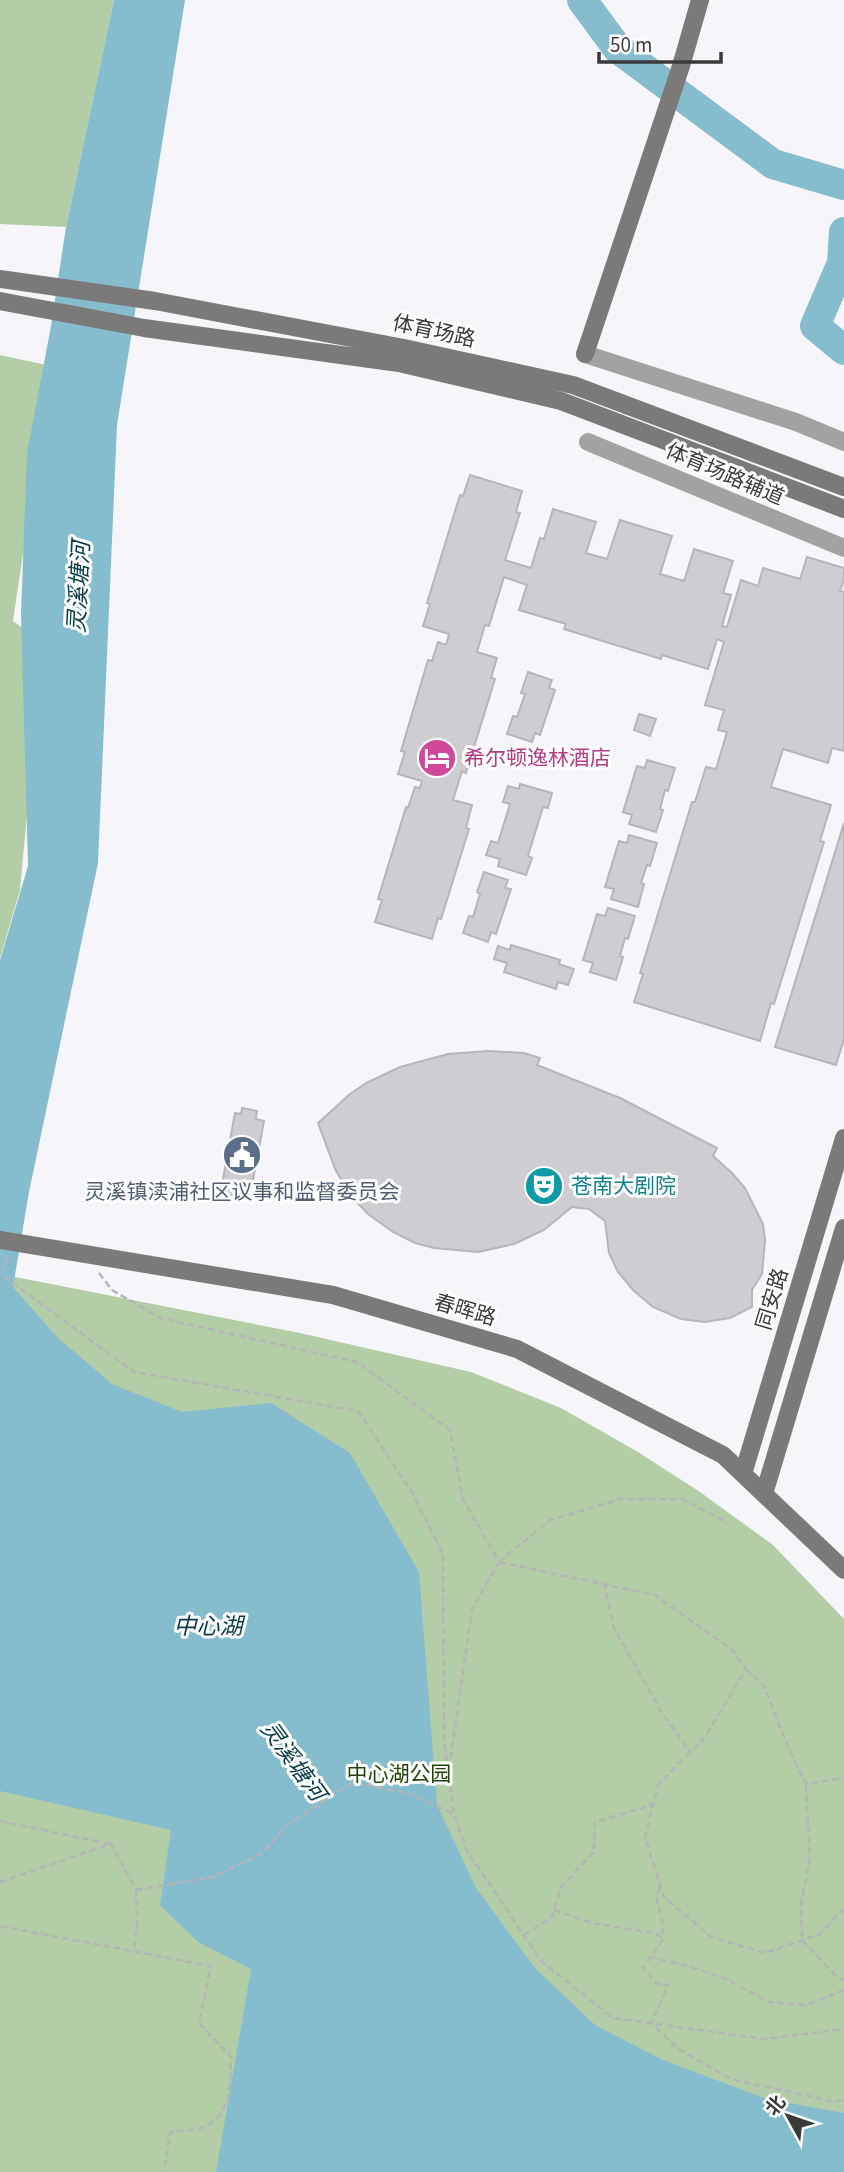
<svg xmlns="http://www.w3.org/2000/svg" width="844" height="2172" font-family="'Source Sans 3','Noto Sans SC',sans-serif">
<rect width="100%" height="100%" fill="#f6f6fa"/>
<path fill="#b3cea7" d="M0,0h114l-48,227 -66,-3z
M0,355l51,11 -38,255 30,22 -23,247 -20,68z
M0,1274l300,59 171,39 90,36 77,44 62,40 73,53 71,74v553h-844z"/>
<path fill="#85bcce" d="M114,0h71l-68,425 -19,438 -69,329 -16,95 44,50 55,47 70,28 89,-9 79,50 69,119 18,233 39,83 59,80 60,57 68,35 104,39 77,14v59h-628l35,-203 -53,-27 -38,-37 11,-75 -171,-39v-831l28,-94 -7,-252 6,-161 24,-127 15,-99z"/>
<g fill="none" stroke-linecap="round" stroke-linejoin="round">
<path stroke="#85bcce" stroke-width="30" d="M582,0l36,49 155,115 71,21
M844,232l-2,31 -27,63 29,24"/>
</g>
<path fill="#ceced2" stroke="#b6b6b9" stroke-width="2" d="M470,475l52,16 -6,21 4,1 -15,47 26,8 9,-30 4,1 9,-30 43,13 -10,31 21,6 13,-39 52,16 -12,38 24,7 10,-32 39,12 -10,32 8,2 -9,31 5,1 14,-47 17,6 5,-18 37,11 7,-22 37,11v12l-4,11 4,1v159l-12,-3 -4,15 -45,-14 -12,38 60,18 -11,36 4,1 -50,162 -3,-1 -11,38 -126,-39 9,-28 -3,-1 52,-171h3l11,-35 10,2 11,-37 -9,-2 6,-20 -19,-5 19,-63 -7,-3 -9,30 -46,-14 -1,4 -97,-30 2,-5 -47,-14 8,-25 -23,-8 -15,49 -4,-1 -8,27 20,6 -6,20 4,1 -29,94 -4,-2 -9,29 19,5 -6,23 3,1 -28,90 -3,-1 -6,21 -57,-17 7,-22 -4,-1 28,-92 2,1 7,-21 5,1 2,-7 -24,-7 7,-22 -4,-1 27,-91 4,1 6,-19 8,3 3,-11 -26,-8 7,-22 -3,-1 33,-108 3,1z
M528,672l24,8 -3,8 6,2 -15,45 -5,-2 -3,9 -25,-8 6,-18 4,1 8,-23 -4,-1z
M639,714l17,5 -6,17 -16,-6z
M647,760l28,8 -7,23 -3,-1 -5,19 3,1 -7,22 -27,-8 3,-9 -9,-3 14,-46 8,2z
M520,784l32,9 -4,15 -5,-1 -15,49 4,2 -6,17 -28,-9 2,-7 -14,-4 5,-14 7,2 12,-39 -7,-2 5,-16 11,3z
M844,823v216l-8,26 -61,-18z
M629,835l28,8 -7,23 -3,-1 -6,18 3,1 -6,23 -27,-8 3,-10 -9,-2 14,-46 8,2z
M484,872l24,8 -3,8 6,1 -15,45 -5,-2 -3,10 -25,-9 6,-17 4,1 7,-23 -3,-2z
M608,908l27,8 -7,23 -3,-1 -5,18 3,1 -7,23 -26,-8 3,-9 -10,-3 14,-46 8,2z
M511,945l49,15 -1,4 15,5 -6,16 -10,-3 -2,7 -52,-17 3,-9 -13,-4 4,-13 12,4z
M488,1051l36,2 16,5 -3,7 83,33 97,50 -4,8 19,17 13,15 18,36 2,16 -3,34 -10,16v17l-22,11 -25,4 -24,-3 -28,-12 -19,-16 -16,-19 -9,-19 -4,-32 -16,-12 -17,-2 -28,23 -30,14 -36,8 -44,-4 -19,-5 -22,-11 -25,-18 -17,-18 -15,-25 -18,-48 32,-29 16,-11 34,-16 48,-13z
M242,1108l15,3 -1,8 8,2 -14,75 -11,-2v3l-15,-3 1,-4h-4l14,-77 6,1z"/>
<g fill="none" stroke-linecap="round" stroke-linejoin="round">
<path stroke="#b5b5b8" stroke-width="2.5" stroke-dasharray="7 3.5" stroke-linecap="butt" d="M7,1256l-4,20 131,96 224,39 53,80 32,62 1,188 10,72 12,36 75,112 72,57 152,21 79,-10
M99,1273l13,17 48,28 197,44 93,68 13,69 36,63 -27,47 -23,160
M499,1562l156,33 76,54 15,20 -41,68 -47,48 -13,52 19,60 47,40 54,16 55,-19 24,-26
M499,1562l51,-42 71,-21h61l46,24
M604,1583l10,45 47,83 29,41
M746,1669l18,17 22,56 20,42 38,-6
M806,1784l4,75 -9,45 1,36 32,34 10,7
M0,1821l110,23
M0,1882l111,-38 25,46 1,36 -3,25
M660,1887l-4,9 6,24 2,18
M136,1890l77,-13 48,-23 28,-30 64,-42 57,12 42,19
M554,1910l38,13 62,10 10,5 -21,30 14,16 11,1 -17,38 26,25 54,31 100,22h13
M0,1926l211,40 -12,57 32,34c-1,26 1,58 -27,70 -10,4 -23,4 -34,5l-6,40
M524,1935l28,-18 9,-30 33,-35 1,-30 57,-17
M650,1957l38,9 38,13 43,23 37,3 38,-15"/>
<path stroke="#a4a2a1" stroke-width="18" d="M585,354l211,68 48,20
M588,442l256,106"/>
<path stroke="#7c7979" stroke-width="18" d="M0,279l155,22 249,47 169,37 271,102
M0,301l144,27 255,35 162,38 283,108
M585,354l96,-288 19,-66
M0,1240l333,55 184,54 206,106 121,115
M743,1474l101,-336
M764,1494l80,-266"/>
</g>
<defs>
<g id="hotel-disc" transform="scale(2.0125)"><circle r="9.5" fill="#d1479c" stroke="#fff"/><path d="M-6-4.5h1.5V1H6V5H4.5V3h-9V5H-6ZM-4 0a1.8 1.8 0 1 1 3.6 0ZM.5 0V-2.5h3Q6-2.5 6 0Z" fill="#fff"/></g>
<g id="civic-disc" transform="scale(2.0125)"><circle r="9.5" fill="#5c6f8a" stroke="#fff"/><path d="M-.6-6.5H3V-4.5H.6V-3L4-1V1h2V6H-6V1h2V-1L-.6-3ZM-1.2 2.5V6h2.4V2.5Z" fill="#fff"/></g>
<g id="theatre-disc" transform="scale(2.0125)"><circle r="9.5" fill="#0f9aa8" stroke="#fff"/><path d="M-5-5.5Q0-4 5-5.5V0Q5 5 0 6Q-5 5-5 0ZM-3.3-2.5H-1v1.5H-3.3ZM1-2.5H3.3v1.5H1ZM-2.8 1Q0 5.5 2.8 1Z" fill="#fff"/></g>
</defs>
<g fill-rule="evenodd">
<use href="#hotel-disc" x="437" y="758"/>
<use href="#civic-disc" x="242" y="1155"/>
<use href="#theatre-disc" x="544" y="1186"/>
</g>
<g text-anchor="middle" dominant-baseline="central" stroke-width="6" stroke-linejoin="round" paint-order="stroke">
<g font-size="21" fill="#3a3a3b" stroke="#fff">
<text transform="translate(434 331) rotate(12)">体育场路</text>
<text transform="translate(725 474) rotate(23)">体育场路辅道</text>
<text transform="translate(772 1299) rotate(-73)">同安路</text>
<text transform="translate(465 1310) rotate(16)">春晖路</text>
</g>
<g font-size="21" fill="#b23c85" stroke="#fff" text-anchor="start">
<text x="464" y="758">希尔顿逸林酒店</text>
</g>
<g font-size="21" fill="#0d838f" stroke="#fff" text-anchor="start">
<text x="571" y="1186">苍南大剧院</text>
</g>
<g font-size="21" fill="#4e5e75" stroke="#fff">
<text x="242" y="1192">灵溪镇渎浦社区议事和监督委员会</text>
</g>
<g font-size="21" fill="#20440b" stroke="#fff">
<text x="399" y="1774">中心湖公园</text>
</g>
<g font-size="23" font-style="italic" fill="#073c49" stroke="#fff">
<text transform="translate(79 587) rotate(-87)">灵溪塘河</text>
<text x="208" y="1626">中心湖</text>
<text transform="translate(293 1761) rotate(54)">灵溪塘河</text>
</g>
</g>
<g transform="translate(788 2116) rotate(310)" stroke="#ffffff" stroke-width="5" paint-order="stroke">
<path d="M0-5L12 26L0 18L-12 26Z" fill="#3a3a3b"/>
<text y="-10" font-size="19" font-weight="bold" text-anchor="middle" fill="#3a3a3b">北</text>
</g>
<path d="M599 52v10h122v-10" fill="none" stroke="#3a3a3b" stroke-width="3.5"/>
<text x="610" y="52" font-size="21" fill="#3a3a3b" stroke="#ffffff" stroke-width="5" paint-order="stroke">50 m</text>
</svg>
